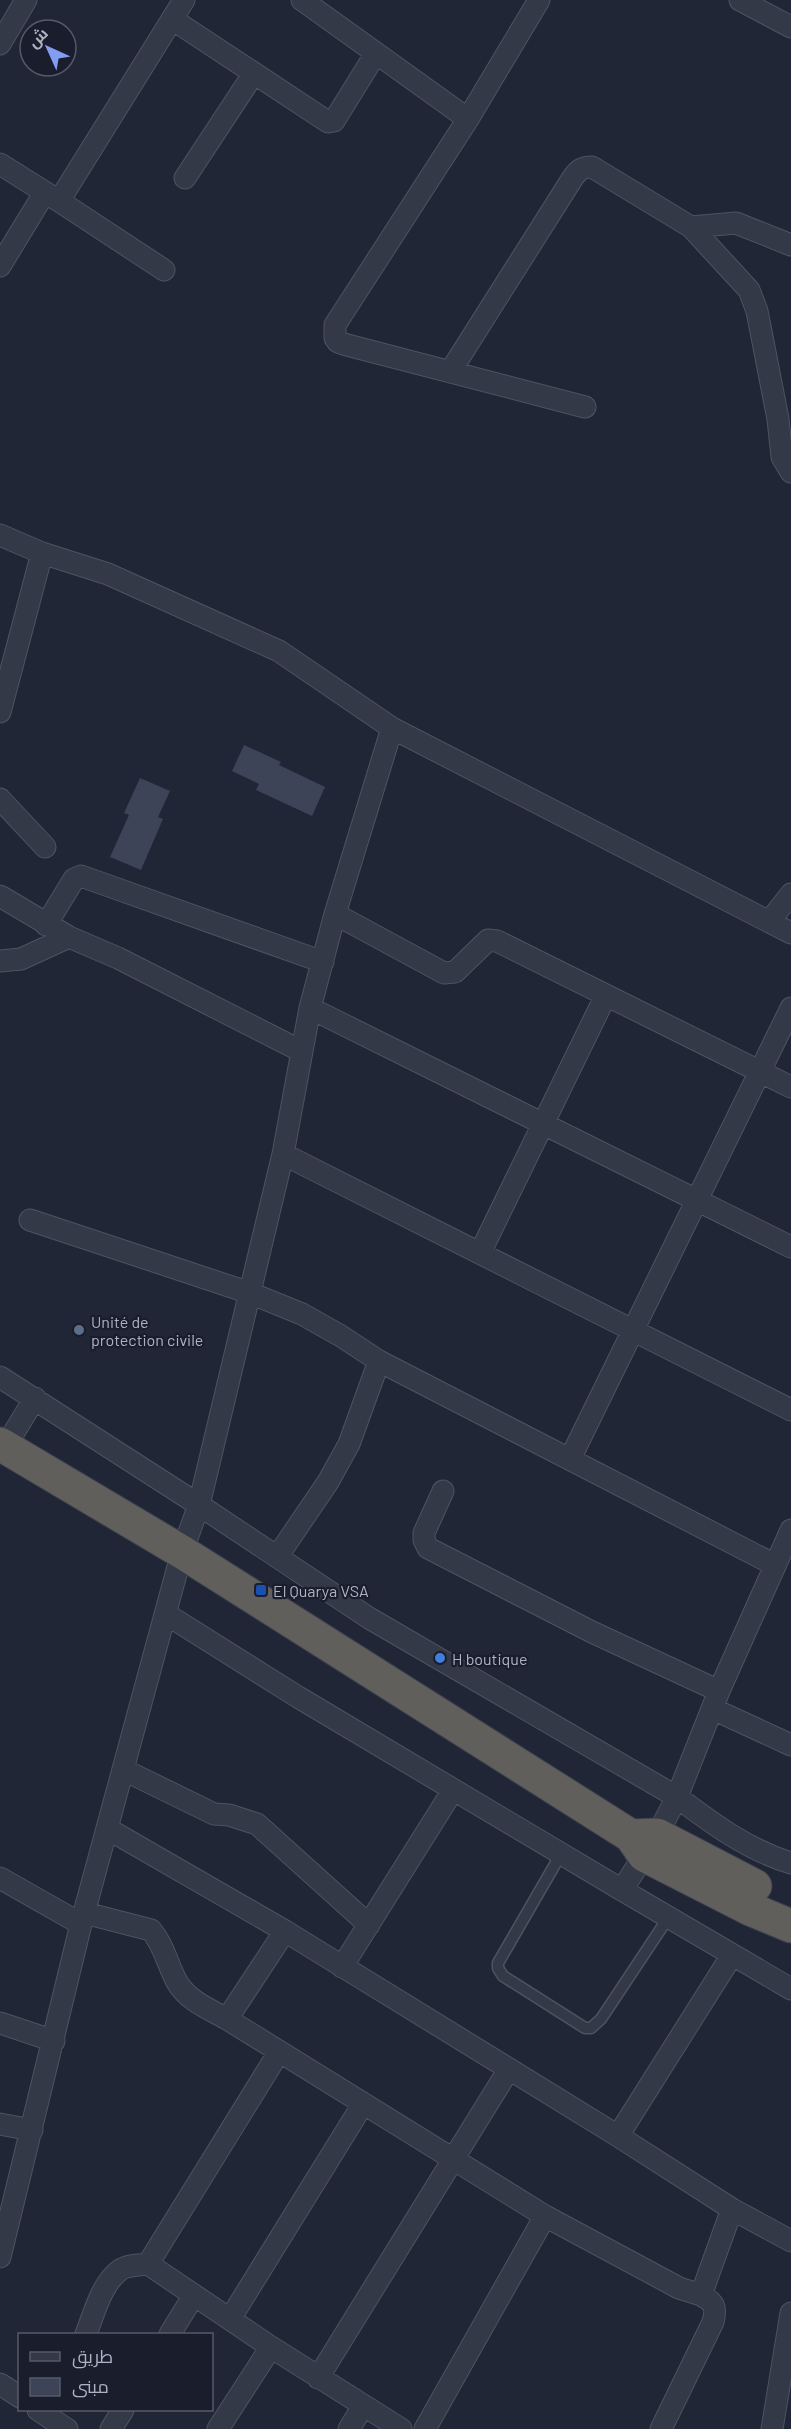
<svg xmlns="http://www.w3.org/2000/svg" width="791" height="2429" font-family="Barlow,Cairo,sans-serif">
<rect width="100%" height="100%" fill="#212637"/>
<path fill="#3d4457" d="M244,745l37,17 -2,3 46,22 -13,29 -56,-26 3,-6 -27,-13z
M140,778l30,13 -12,26 5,2 -22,51 -31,-13 19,-42 -5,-2z"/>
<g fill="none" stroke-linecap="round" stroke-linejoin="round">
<g stroke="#4e5362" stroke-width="13">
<path id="service" d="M561,1854l-63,109v5l5,8 82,52h6l10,-9 67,-101"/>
</g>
<g stroke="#4e5362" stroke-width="23">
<path id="minor" d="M302,0l166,119
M539,0l-71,119 -133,206v13l3,4 9,3 238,62
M740,0l51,27
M172,19l156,103 6,-1 42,-68
M0,44l26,-44
M0,164l59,37 125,-201
M185,178l69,-105
M59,201l105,69
M691,227l45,-4 55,22
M0,266l45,-74
M450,372l122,-193c6,-9 10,-12 20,-12l99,60 58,63 8,21 21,108 4,38 9,15
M0,535l42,18 66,21 171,77 113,77 -57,186 -25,94 -27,146 -84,351 -17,47 -101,372 -81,333
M0,712l42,-159
M392,728l399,205
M0,799l45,48
M0,896l69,41 49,21 183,93
M335,914l109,59 11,-1 33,-32 9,1 294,146
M769,922l22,-28
M46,925l28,-46 7,-3 242,86
M0,961l21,-2 48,-22
M310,1008l481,239
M283,1154l508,256
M30,1220l220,73 52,21 39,22 38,25
M480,1253l126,-258
M0,1377l199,128 170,113 308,179c36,27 71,53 114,66
M5,1447l30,-49
M570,1459l221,-451
M443,1491l-19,42v7l4,8 164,84 127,59
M791,1530l-72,161 -42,106 -20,38 -35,55 169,99
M277,1557l51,-75 21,-38 30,-83 396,204
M166,1614l132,83 324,193
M713,1709l78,36
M124,1770l90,44 15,1 28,9 112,101
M108,1829l177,102 333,205 114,73 59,32
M0,1878l81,46
M85,1913l66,17c13,15 17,36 26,52 11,19 32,27 50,37
M285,1931l-58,88 318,197 134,72 22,7 31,-86
M342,1967l111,-177
M0,2023l54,18
M279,2052l-131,212 123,83 130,82
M0,2124l32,6
M618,2136l114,-181
M230,2319l133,-215
M86,2334c8,-20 15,-50 34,-64 7,-5 19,-5 28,-6
M170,2334l24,-39
M318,2378l191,-309
M0,2384l20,13
M38,2410l29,19
M111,2429l12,-19
M218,2429l53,-82
M349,2429l14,-23
M425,2429l120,-213
M661,2429l52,-107c4,-15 1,-20 -12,-27
M772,2429l19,-116"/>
</g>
<g stroke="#3c404f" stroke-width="35">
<path id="trunk" d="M0,1444l182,108 449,284 13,19 106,54 41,17
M631,1836l26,-1 98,51"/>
</g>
<use href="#service" stroke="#343947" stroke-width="10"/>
<use href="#minor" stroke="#343947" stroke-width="21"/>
<use href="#trunk" stroke="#605f5c" stroke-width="33"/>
</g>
<circle fill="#5c6f8a" stroke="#1a1e2c" stroke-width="2" cx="79" cy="1330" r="6"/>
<rect fill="#1a4fb4" stroke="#1a1e2c" stroke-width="2" x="255" y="1584" width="12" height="12" rx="3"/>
<circle fill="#3f7fe0" stroke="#1a1e2c" stroke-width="2" cx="440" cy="1658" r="6"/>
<g text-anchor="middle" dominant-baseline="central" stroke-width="4.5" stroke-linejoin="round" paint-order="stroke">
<g font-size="16" fill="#aeb3c4" stroke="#1a1e2c" text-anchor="start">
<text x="91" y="1321">Unité de<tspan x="91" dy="18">protection civile</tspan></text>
<text x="273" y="1590">El Quarya VSA</text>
<text x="452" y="1658">H boutique</text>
</g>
</g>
<rect x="18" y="2333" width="195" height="78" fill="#1a1e2c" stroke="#555a69" stroke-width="1.5"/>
<rect x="30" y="2352" width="30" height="9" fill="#343947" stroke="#555a69" stroke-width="1.5"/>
<text x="72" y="2363" font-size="18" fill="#aeb3c4">طريق</text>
<rect x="30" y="2378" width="30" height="18" fill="#3d4457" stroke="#555a69" stroke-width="1.5"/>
<text x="72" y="2393" font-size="18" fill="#aeb3c4">مبنى</text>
<g transform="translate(48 48) rotate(315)"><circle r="28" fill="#1a1e2c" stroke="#555a69" stroke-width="1.5"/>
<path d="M0-4.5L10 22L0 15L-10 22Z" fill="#839df4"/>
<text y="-9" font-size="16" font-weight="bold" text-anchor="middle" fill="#aeb3c4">ش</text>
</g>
</svg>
